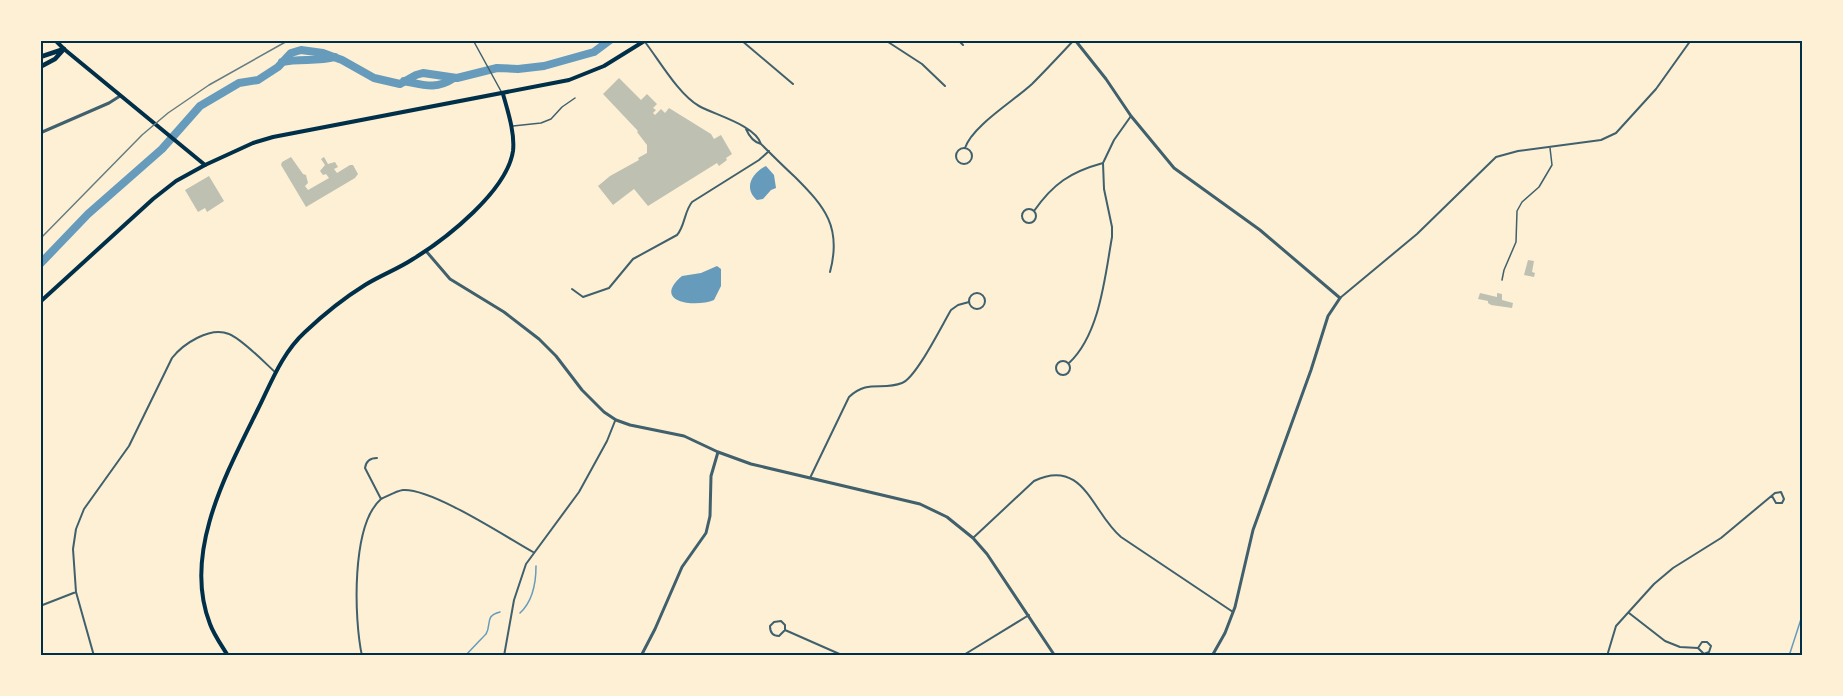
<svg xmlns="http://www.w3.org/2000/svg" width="1843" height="696" font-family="Signika,sans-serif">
<rect width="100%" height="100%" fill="#fdf0d5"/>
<path fill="#669bbc" d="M766,166l8,9 2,13 -5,2 -8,9 -6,1c-14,-12 -5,-27 9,-34z
M717,266l4,3v17l-7,14c-19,8 -63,2 -32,-24l19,-3z"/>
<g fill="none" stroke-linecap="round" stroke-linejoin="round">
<path stroke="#669bbc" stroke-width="1.5" d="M520,613c13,-12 16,-31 16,-47
M465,656c4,-4 19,-20 21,-22 6,-10 -2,-18 14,-22
M1789,656l13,-40"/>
<path stroke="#669bbc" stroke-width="8" d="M282,62c18,-4 35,0 53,-5
M404,81c20,4 32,9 50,-3
M40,264l48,-50 74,-65 38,-43 39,-23 19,-3 20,-13 13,-14 10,-3 22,3 19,7 32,18 26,6 16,-9 7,-2 34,5 40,-10 21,1 26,-3 50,-14 16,-12"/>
</g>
<path fill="#bec0b2" d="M619,78l22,22 6,-6 10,10 -4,4 3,2 -3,3 2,2 6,-6 4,4 4,-5 42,26 3,5 7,-4 11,19 -6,4 1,2 -8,6 -2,-3 -69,43 -14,-17 -21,16 -15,-19 12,-10 29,-16 -1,-2 9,-5v-8l-10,-13 1,-1 -35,-37z
M291,157l12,17 3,1 2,8 -3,3 3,4 21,-12 -3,-4 -3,1 -3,-4 5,-6 -4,-6 3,-2 4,7 7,-2 3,5 -4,2 3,4 13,-8h3l5,9 -3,4 -49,29 -25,-42 1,-3z
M209,176l15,25 -17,11 -2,-4 -7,4 -13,-22z
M1528,260l6,1 -2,11 3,1 -1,4 -10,-2z
M1480,293l17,4v-4l5,1v6l11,3 -1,5 -21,-3 -3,-2v-2l-10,-2z"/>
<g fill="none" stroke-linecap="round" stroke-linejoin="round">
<path stroke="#3f606c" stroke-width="1.5" d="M473,40l29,53
M513,126l28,-3 10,-4 11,-12 13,-9
M1502,280l2,-10 12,-28 1,-31 5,-9 17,-15 13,-22 -2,-17"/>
<path stroke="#3f606c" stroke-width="2" d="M741,40l52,44
M885,40l37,24 23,22
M958,40l5,5
M645,42c14,18 34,53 54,64 16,9 56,19 62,38
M746,129c3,7 7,13 15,15 11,11 22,22 34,33 30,30 47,50 35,95
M965,148c7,-22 50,-48 67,-64 14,-14 28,-29 42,-44
M956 156a8 8 0 1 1 16 0a8 8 0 1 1-16 0Z
M1022 216a7 7 0 1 1 14 0a7 7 0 1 1-14 0Z
M1034,211c19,-27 36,-39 69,-48
M572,289l11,8 26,-9 24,-29 44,-24c8,-9 7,-23 15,-33l67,-42 10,-9
M969 301a8 8 0 1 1 16 0a8 8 0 1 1-16 0Z
M1340,298l77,-64 79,-77 22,-6 83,-11 15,-7 40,-44 35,-49
M1056 368a7 7 0 1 1 14 0a7 7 0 1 1-14 0Z
M1069,363c31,-29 36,-87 43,-126v-10l-8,-38 -1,-26 11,-23 17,-24
M810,478l39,-81c19,-18 33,-6 53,-14 14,-5 40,-58 49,-73l7,-5 11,-3
M381,499c7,-3 15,-8 22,-9 29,-2 103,47 130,62
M973,538l61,-57c50,-24 58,32 87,56l112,75
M40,606l36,-14
M1629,613l36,28 15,6 18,1 6,6 5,-2 2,-6 -4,-4h-5l-4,6
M785,630l-6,6c-6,0 -9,-4 -9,-10l4,-4 7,-1 4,4v5l59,26
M94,656l-18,-64 -3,-43 3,-20 8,-20 45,-63 43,-88c11,-14 38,-32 57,-24 13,5 36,29 47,39
M362,656c-8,-37 -11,-131 19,-157l-16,-31c1,-7 5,-10 12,-10
M504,656l10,-56 12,-36 53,-72 28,-51 8,-20
M962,656l67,-41
M1607,656l9,-30 38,-42 19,-16 48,-30 54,-45 6,-1 3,7 -2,4h-6l-4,-7"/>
<path stroke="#3f606c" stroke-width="3" d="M1075,40l31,39 25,37 43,52 86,62 80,68 -12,18 -17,54 -58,160 -18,77 -10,26 -13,23
M40,133l69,-30 11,-7
M426,251l24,28 54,33 35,27 17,17 26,34 22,22 12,8 14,5 54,11 34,16 33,12 169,40 27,13 26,21 14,16 68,102
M641,656l14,-27 27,-62 24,-34 4,-17 1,-40 7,-24"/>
<path stroke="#003049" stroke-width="4" d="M55,40l9,9
M228,656c-6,-10 -14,-21 -18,-32 -28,-71 17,-152 48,-215 13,-26 24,-56 47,-77 18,-17 39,-34 60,-47 16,-10 33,-16 48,-26 33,-20 94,-68 100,-108 2,-18 -5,-39 -10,-57"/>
<path stroke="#003049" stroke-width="4" d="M40,302l113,-103 23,-18 29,-16"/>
<path stroke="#003049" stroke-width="4" d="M64,49l141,116 48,-22 20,-6 296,-57 35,-14 42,-26"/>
<path stroke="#003049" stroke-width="4.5" d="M40,57l24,-8
M40,67l15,-8 9,-10"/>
<path stroke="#657d81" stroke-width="1.5" d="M40,239l102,-104 26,-22 41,-28 80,-45"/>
</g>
<rect width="1843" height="696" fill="none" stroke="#fdf0d5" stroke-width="84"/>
<rect x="42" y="42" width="1759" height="612" fill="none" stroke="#003049" stroke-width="2"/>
</svg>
